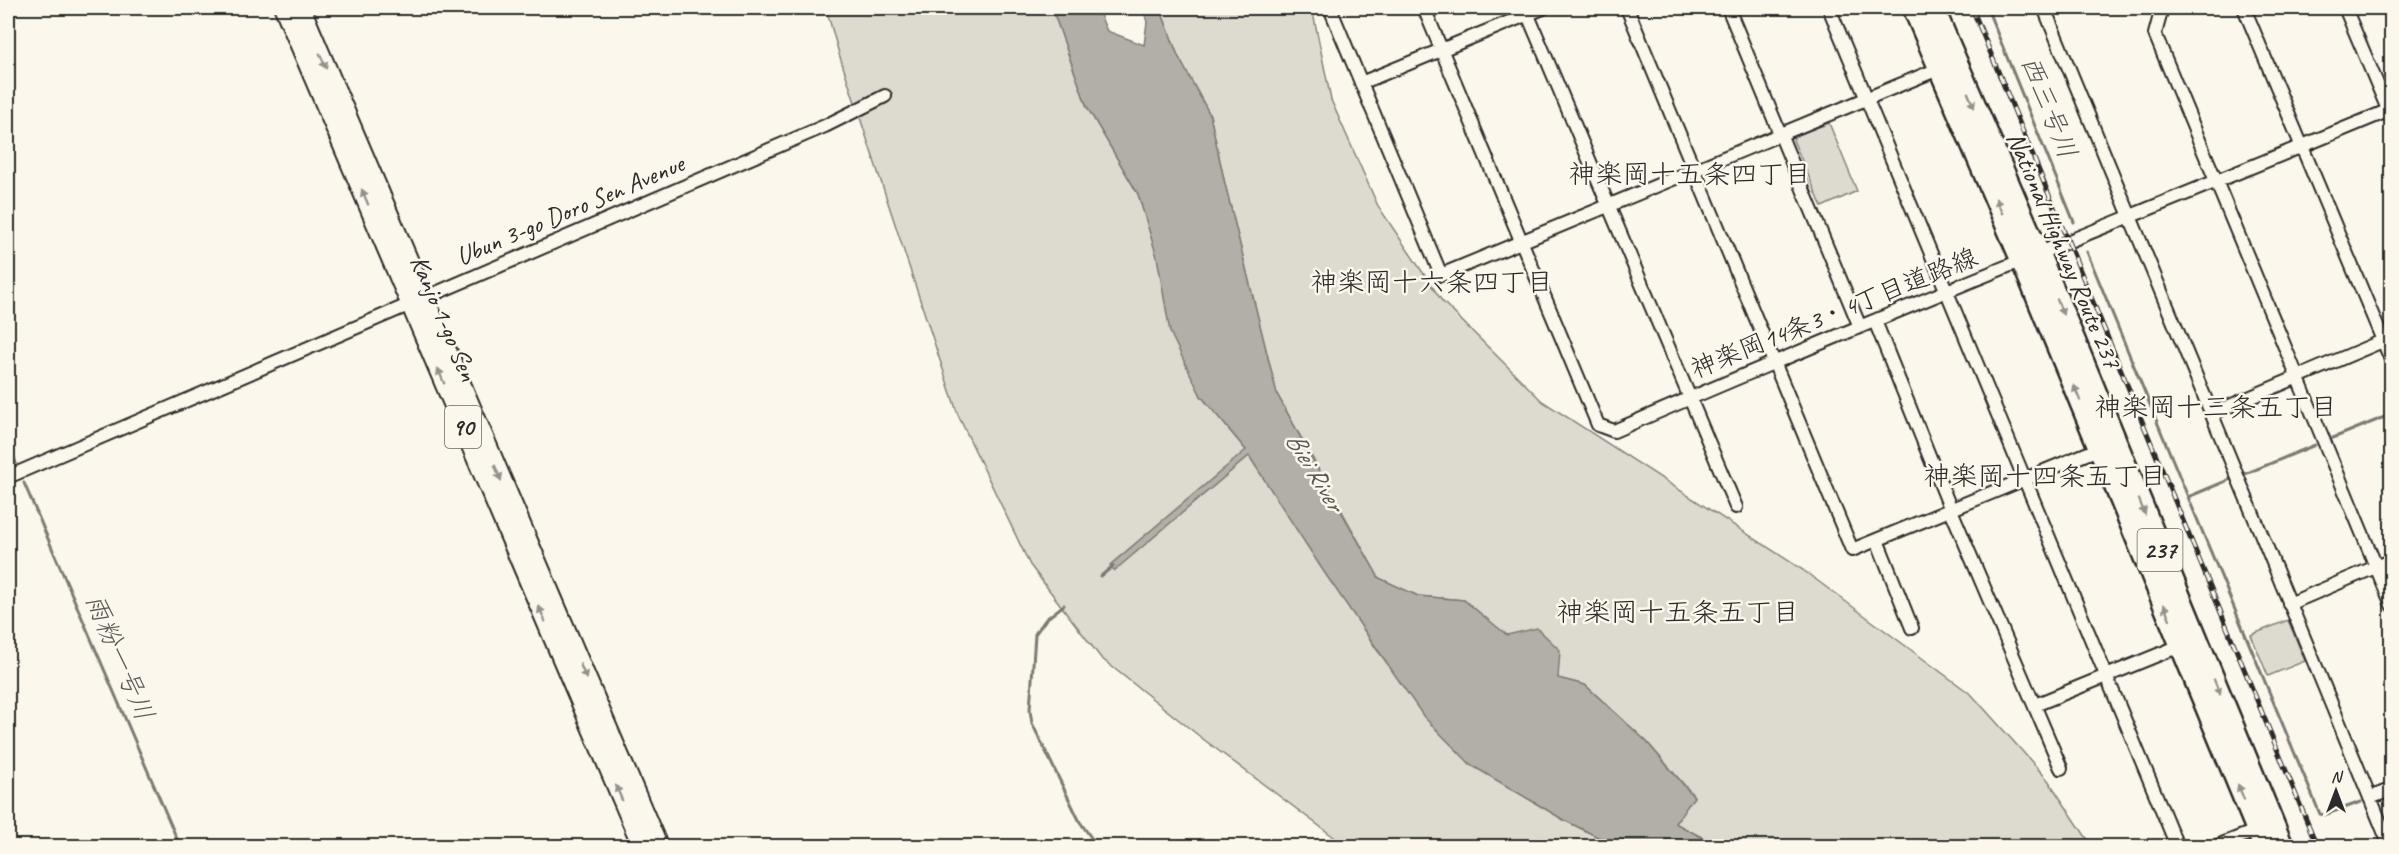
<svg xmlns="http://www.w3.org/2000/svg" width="2399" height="854" font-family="Caveat,'Klee One',sans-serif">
<rect width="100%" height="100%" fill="#fbf7ec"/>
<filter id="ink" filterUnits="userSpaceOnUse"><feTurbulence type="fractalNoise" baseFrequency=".0167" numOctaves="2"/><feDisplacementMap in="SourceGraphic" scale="12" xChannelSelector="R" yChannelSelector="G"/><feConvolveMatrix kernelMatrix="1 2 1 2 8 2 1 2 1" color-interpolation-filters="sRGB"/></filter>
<g filter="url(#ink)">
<path fill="#dddad0" stroke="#84827e" stroke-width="1.5" d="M826,8h226l35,99 51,87 63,202 45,54 131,200 94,115 93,55 52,26h-270l-143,-107 -102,-81 -71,-93 -72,-150 -118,-358z
M1160,8h152l19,92 47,106 64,95 100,100 261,169 169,125 76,85 44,66h-374l-43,-23 19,-27 -48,-55 -61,-56 -28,-7 -93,-78 -46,-4 -39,-18 -102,-184 -52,-210 -15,-69 -32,-59z
M1829,123l28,68 -35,16 -29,-67 2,-4z
M2288,620l17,41 -37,15 -17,-41z"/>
<path fill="#b1afa7" stroke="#7b7a75" stroke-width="1.5" d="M1052,8h45l10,23 37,14 3,-23 -4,-14h17l18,48 32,59 15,69 52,210 56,103 46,81 39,18 46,4 43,35 30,-7 23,22 -2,28 27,7 61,56 48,56 -19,26 43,23h-102l-52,-26 -93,-55 -47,-48 -100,-145 -75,-116 -135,115 -4,-6 136,-115 -45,-54 -31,-64 -13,-75 -19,-63 -51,-87z"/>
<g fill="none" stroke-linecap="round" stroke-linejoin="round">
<path stroke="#7b7a75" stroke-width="3" d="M1987,8l87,214
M2087,252l101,245 43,-18
M2333,438l59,-24
M8,443l8,20
M2245,474l70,-29
M24,483l156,363
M2188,497l132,317 4,1 37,-13
M1101,576l12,-10
M1064,605l-18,14 -11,15 -5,76 2,13 48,99 17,24"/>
<g stroke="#2b2b2b" stroke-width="16">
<path id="street" d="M1330,8l111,267 502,-208
M1424,8l174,417 16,6c257,-112 518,-214 778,-322
M1525,8l211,499
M1627,8l225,542 251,-103
M1728,8l132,319
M1829,8l348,838
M2044,8l346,838
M2162,8l-7,26 237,571
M2244,8l148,354
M2345,8l47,111
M1361,83l182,-75
M1875,321l76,189 110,258
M2211,414l181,-77
M8,477l817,-351 60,-30
M1877,540l35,88
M2289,604l103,-44
M2035,705l152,-62
M2370,798l22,-9
M2217,846l46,-18"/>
</g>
<g stroke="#2b2b2b" stroke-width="22">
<path id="primary" d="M284,8l358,838
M301,8l357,838"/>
</g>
<g stroke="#2b2b2b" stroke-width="26">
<path id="highway" d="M1914,8l118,276 232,562
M1933,8l105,245 244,593"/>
</g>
<use href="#street" stroke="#fbf7ec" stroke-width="12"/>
<use href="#primary" stroke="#fbf7ec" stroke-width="18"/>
<use href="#highway" stroke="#fbf7ec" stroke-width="21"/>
<g stroke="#2b2b2b" stroke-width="5">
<path id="rail" d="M1972,8l345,838"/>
</g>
<use href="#rail" stroke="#fbf7ec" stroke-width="3" stroke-dasharray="9" stroke-linecap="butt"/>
</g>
<defs><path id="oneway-solid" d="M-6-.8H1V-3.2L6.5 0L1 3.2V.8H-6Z" transform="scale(1.5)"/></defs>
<g fill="#93918c">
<use href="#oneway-solid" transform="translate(323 61) rotate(67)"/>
<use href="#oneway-solid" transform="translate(1971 100) rotate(67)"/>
<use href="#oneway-solid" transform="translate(365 197) rotate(-113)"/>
<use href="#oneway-solid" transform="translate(1999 206) rotate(-113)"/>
<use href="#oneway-solid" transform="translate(2060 307) rotate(68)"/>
<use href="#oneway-solid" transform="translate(441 376) rotate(-113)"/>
<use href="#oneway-solid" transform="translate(2077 393) rotate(-112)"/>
<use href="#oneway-solid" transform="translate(498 473) rotate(67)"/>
<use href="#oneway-solid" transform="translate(2142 507) rotate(68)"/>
<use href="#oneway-solid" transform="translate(2167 612) rotate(-112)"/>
<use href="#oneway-solid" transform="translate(542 614) rotate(-113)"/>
<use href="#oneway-solid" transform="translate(583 671) rotate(67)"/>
<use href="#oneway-solid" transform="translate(2217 687) rotate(68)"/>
<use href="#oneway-solid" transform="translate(2241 792) rotate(-112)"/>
<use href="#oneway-solid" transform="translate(619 793) rotate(-113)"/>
</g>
</g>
<g text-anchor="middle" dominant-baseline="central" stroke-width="5" stroke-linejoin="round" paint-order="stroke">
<g fill="#fbf7ec" stroke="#696865" stroke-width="1.5">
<rect x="445" y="406" width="36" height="42" rx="4.5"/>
<rect x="2137.5" y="529" width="45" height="42" rx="4.5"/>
</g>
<g font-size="24" font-weight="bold" fill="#2b2b2b">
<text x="463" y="427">90</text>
<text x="2160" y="550">237</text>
</g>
<g font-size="26" fill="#2b2b2b" stroke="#fbf7ec">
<text transform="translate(570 210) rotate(-23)">Ubun 3-go Doro Sen Avenue</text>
<text transform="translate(2064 250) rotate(67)">National Highway Route 237</text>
<text transform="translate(1834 313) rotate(-22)">神楽岡14条3・4丁目道路線</text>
<text transform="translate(444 318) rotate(67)">Kanjo 1-go Sen</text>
</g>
<g font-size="27" font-style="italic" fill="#5a5956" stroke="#fbf7ec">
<text transform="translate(2049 107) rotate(68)">西三号川</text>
<text transform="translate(1315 471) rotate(59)">Biei River</text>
<text transform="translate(120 657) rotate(67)">雨粉一号川</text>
</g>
<g font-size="27" fill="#2b2b2b" stroke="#fbf7ec">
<text x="1690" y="174">神楽岡十五条四丁目</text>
<text x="1432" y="282">神楽岡十六条四丁目</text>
<text x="2216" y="407">神楽岡十三条五丁目</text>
<text x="2045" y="476">神楽岡十四条五丁目</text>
<text x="1678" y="612">神楽岡十五条五丁目</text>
</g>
</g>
<rect width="2399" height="854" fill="none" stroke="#fbf7ec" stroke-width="30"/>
<rect x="15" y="15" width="2369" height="824" fill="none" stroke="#2b2b2b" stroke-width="2" filter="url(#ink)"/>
<g transform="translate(2336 791)" stroke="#fbf7ec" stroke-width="4.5" paint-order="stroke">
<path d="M0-4.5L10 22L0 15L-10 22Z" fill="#2b2b2b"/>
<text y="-9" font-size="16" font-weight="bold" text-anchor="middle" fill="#2b2b2b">N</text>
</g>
</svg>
